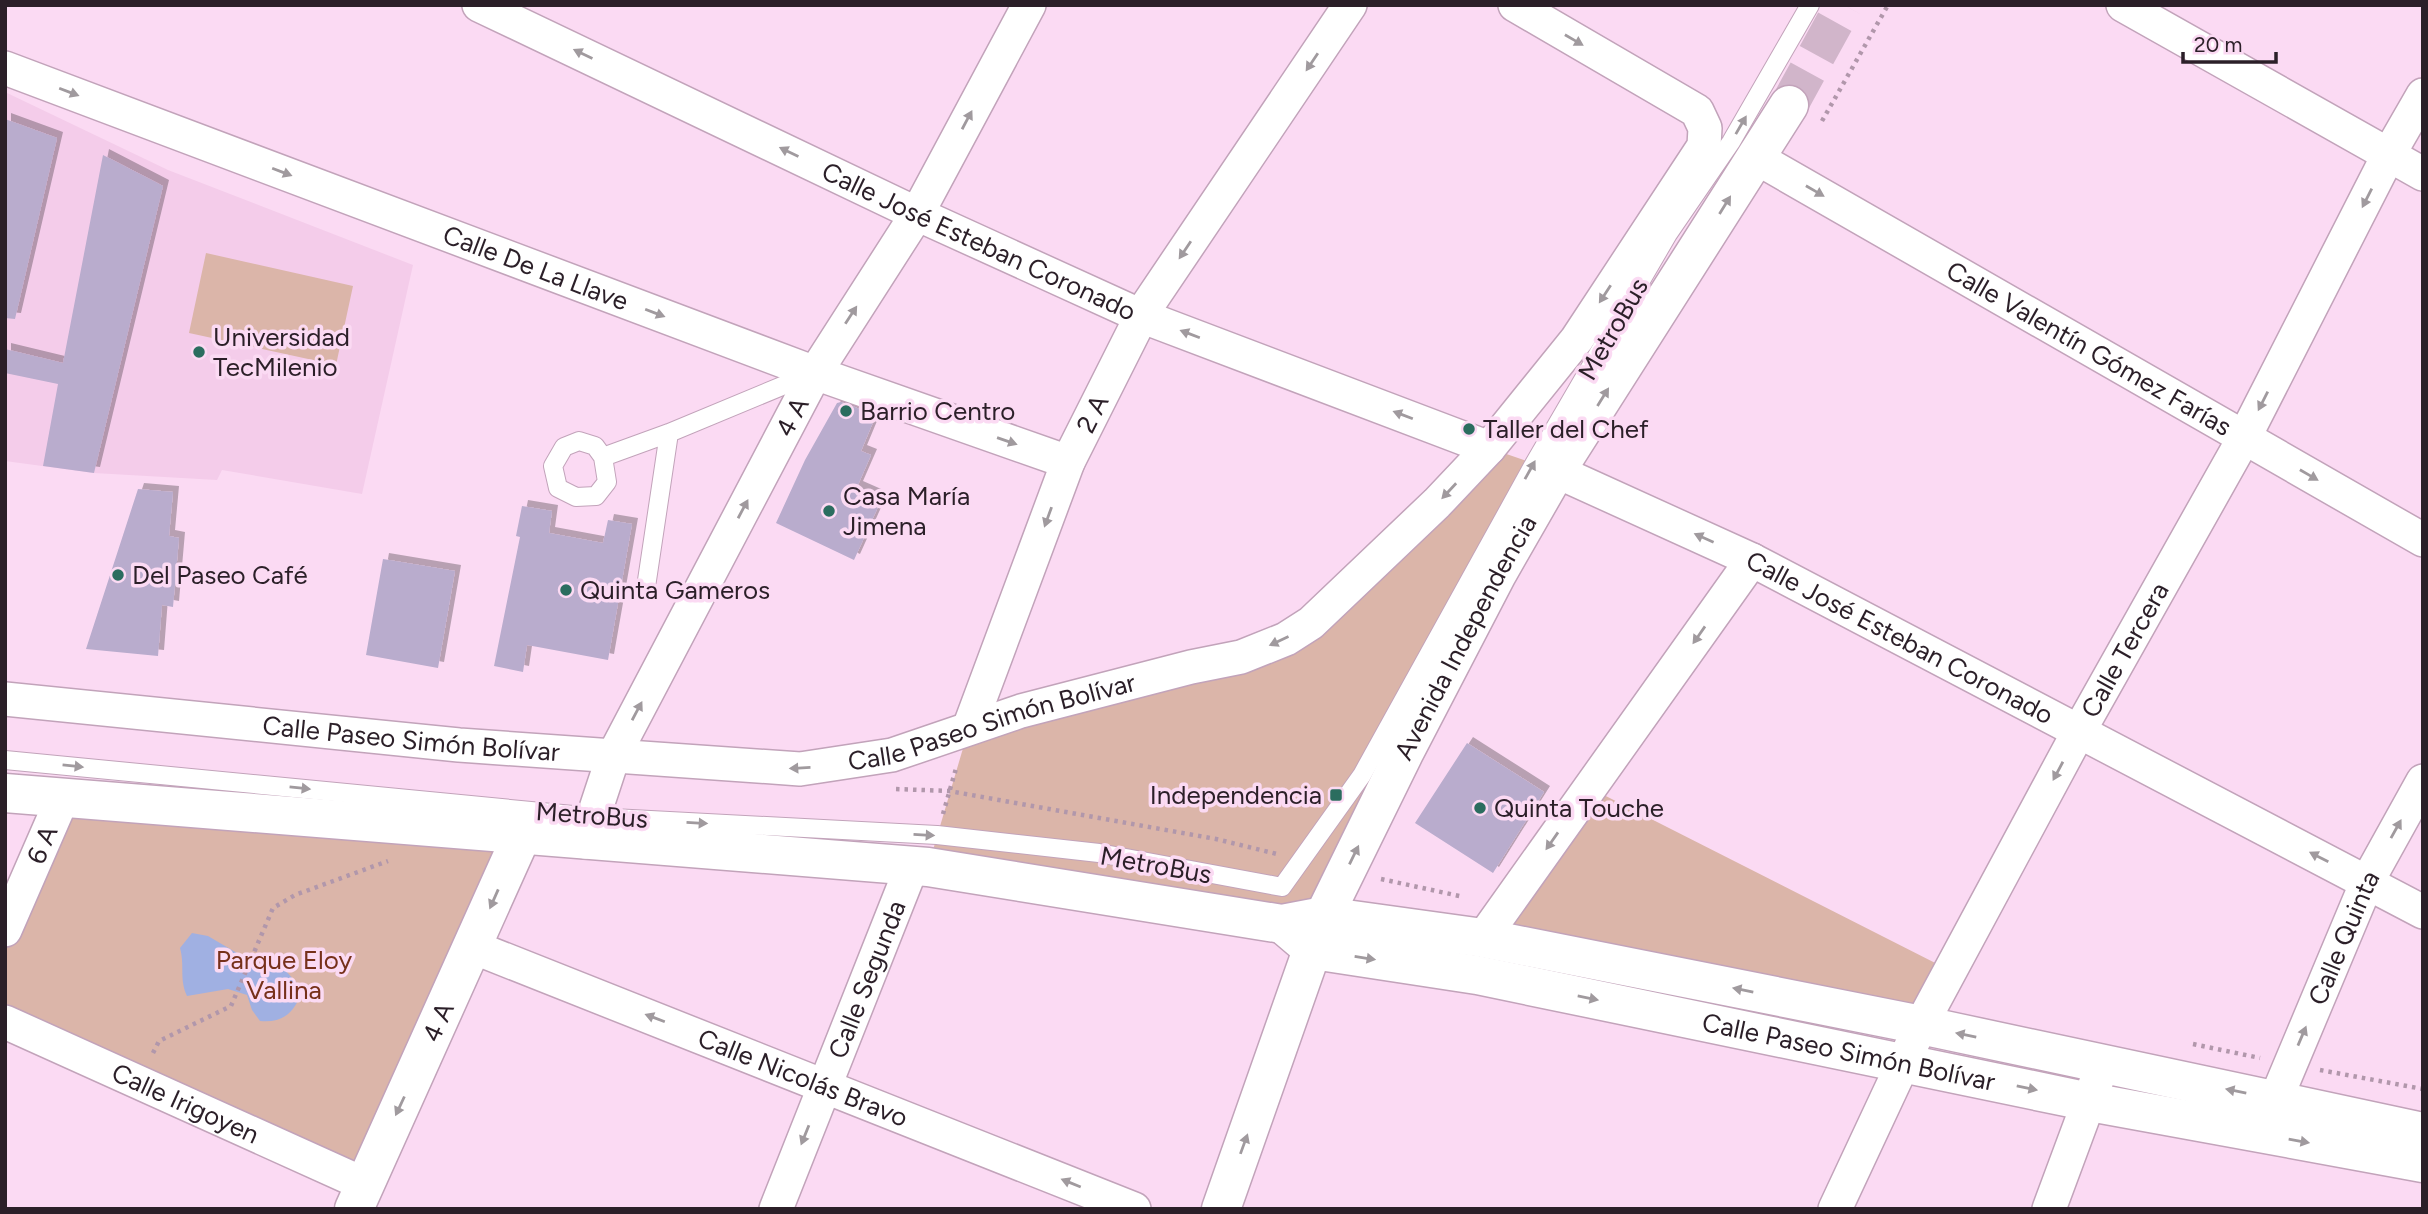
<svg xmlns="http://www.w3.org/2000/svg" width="2428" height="1214" font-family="Figtree,sans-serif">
<defs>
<filter id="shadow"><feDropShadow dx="6" dy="-6" stdDeviation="0" flood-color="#0004"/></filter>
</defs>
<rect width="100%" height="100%" fill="#fbdaf3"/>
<path fill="#f4ccea" d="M5,92l163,78 245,95 -51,229 -140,-24 -5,10 -123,-7 -89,-12z"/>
<path fill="#dbb5a9" d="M206,253l147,33 -17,79 -147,-32z
M1489,448l67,23 -232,445 -396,-49 41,-139 311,-87z
M1590,788l361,183 -30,54 -438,-87z
M63,797l458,40 -157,347 -359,-162v-92z"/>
<path fill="#a0b0e2" d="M192,933l16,3 29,17 19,17 30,1 14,16 1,7c-8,20 -19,29 -41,27l-8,-11 -5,-15 -19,-6 -41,7c-8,-17 -2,-30 -7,-48z"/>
<path fill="#b9accd" filter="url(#shadow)" d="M5,119l52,19 -42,181 -10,-1z
M103,155l60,31 -69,287 -51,-7 15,-82 -53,-11v-24l58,14z
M841,402l35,13 -15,36 10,4 -14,32 25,11 -28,62 -78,-37 29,-63 32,-57z
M138,489l35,3 -4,44 10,2 -6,69 -11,-2 -4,51 -72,-7z
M522,506l30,5 -3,22 54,10 5,-23 24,4 -24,136 -81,-15 -4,27 -29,-6 26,-129 -4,-1z
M383,559l72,12 -17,97 -72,-13z
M1467,743l77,49 -51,81 -78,-50z"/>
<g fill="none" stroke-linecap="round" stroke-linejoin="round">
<path stroke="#d1b5ca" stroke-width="38" stroke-dasharray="38 19" stroke-linecap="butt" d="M1789,105l55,-100"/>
<g stroke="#c2a3ba" stroke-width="20">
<path id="lane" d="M603,457l4,25 -11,14 -20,1 -18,-9 -5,-22 11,-19 15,-6 16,5 8,11 66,-24 142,-59
M646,587l23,-154
M5,760l589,57 343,18 162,18 183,34 80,-112 172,-311 134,-230 63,-92 79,-137"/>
</g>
<g stroke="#c2a3ba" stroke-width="36">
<g id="street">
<path id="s1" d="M479,5l438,209 224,102 348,132"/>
<path d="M2123,5l300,169"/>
<path id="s2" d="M5,68l810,305 253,89"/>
<path id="s3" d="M1755,157l668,383"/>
<path id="s4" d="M1556,471l196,89 671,352"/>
<path id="s5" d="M5,699l454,46 341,24 92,-14 129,-44 170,-44 50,-10 45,-18 25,-16 126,-120 52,-55 88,-109 127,-193 1,-18 -8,-17 -182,-106"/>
<path id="s6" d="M969,728l99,-266 77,-153 205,-304"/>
<path id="s7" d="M585,842l28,-85 202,-384 102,-159 112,-209"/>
<path id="s8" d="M5,930l58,-133"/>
<path d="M1483,938l269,-378"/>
<path id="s9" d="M473,947l661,262"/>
<path id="s10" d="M5,1022l359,162"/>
<path id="s11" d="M2265,1125l102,-243 56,-101"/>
<path id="s12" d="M776,1209l136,-343"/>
<path id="s13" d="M1835,1209l86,-184 157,-292 166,-295 145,-284 34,-59"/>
<path d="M2049,1209l49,-132"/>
</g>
</g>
<g stroke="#c2a3ba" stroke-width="41">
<g id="secondary">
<path d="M5,793l923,74 354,57 42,-8 159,22 438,87 502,107"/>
<path id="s14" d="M1286,927l27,23 164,25 613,127 333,61"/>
<path id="s15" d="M354,1209l167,-372"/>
</g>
</g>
<g stroke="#c2a3ba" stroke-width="41">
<g id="primary">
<path id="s16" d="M1221,1209l103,-293 81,-165 92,-177 59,-103 233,-366"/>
</g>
</g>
<path stroke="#b197ab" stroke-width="4.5" stroke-dasharray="3.5 5" stroke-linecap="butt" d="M1822,121l66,-116
M896,789l53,2 267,48 61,15
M943,814l14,-49
M1381,879l83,18
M2193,1044l67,14
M153,1053l6,-12 72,-35 42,-98 22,-13 93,-34
M2320,1070l103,19"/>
<use href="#lane" stroke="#fff" stroke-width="18"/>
<use href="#street" stroke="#fff" stroke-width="33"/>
<use href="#secondary" stroke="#fff" stroke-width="38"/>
<use href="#primary" stroke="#fff" stroke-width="38"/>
</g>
<defs><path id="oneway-solid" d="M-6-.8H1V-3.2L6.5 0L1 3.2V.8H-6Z" transform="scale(1.75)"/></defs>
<g fill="#a09a9e">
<use href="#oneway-solid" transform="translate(1574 40) rotate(30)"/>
<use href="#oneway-solid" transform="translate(583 54) rotate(-154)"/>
<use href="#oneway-solid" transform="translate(1312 62) rotate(124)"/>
<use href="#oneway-solid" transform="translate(69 92) rotate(21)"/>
<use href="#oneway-solid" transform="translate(967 120) rotate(-62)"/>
<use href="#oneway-solid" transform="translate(1741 125) rotate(-60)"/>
<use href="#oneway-solid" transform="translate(789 152) rotate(-154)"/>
<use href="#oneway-solid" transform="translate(282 172) rotate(21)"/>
<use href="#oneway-solid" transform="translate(1815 191) rotate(30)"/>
<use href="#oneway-solid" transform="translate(2367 198) rotate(117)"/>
<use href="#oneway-solid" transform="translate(1725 205) rotate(-58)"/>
<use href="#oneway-solid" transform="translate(1185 250) rotate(124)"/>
<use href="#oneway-solid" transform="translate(1605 294) rotate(123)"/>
<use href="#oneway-solid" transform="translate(655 313) rotate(21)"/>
<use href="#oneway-solid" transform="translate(851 315) rotate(-57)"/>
<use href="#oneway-solid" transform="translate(1190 334) rotate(-159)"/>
<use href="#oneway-solid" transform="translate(1603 397) rotate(-58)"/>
<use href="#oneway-solid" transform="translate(2263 401) rotate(117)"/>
<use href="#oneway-solid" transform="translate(1403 415) rotate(-159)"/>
<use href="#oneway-solid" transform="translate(1007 441) rotate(19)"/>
<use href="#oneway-solid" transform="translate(1530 470) rotate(-61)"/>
<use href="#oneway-solid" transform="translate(2309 475) rotate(30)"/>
<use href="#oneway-solid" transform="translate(1449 491) rotate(133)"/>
<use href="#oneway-solid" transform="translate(743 509) rotate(-62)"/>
<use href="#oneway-solid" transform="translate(1048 517) rotate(110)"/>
<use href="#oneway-solid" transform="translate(1704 538) rotate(-156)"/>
<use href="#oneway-solid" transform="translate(1699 635) rotate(125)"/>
<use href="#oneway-solid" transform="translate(1279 641) rotate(155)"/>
<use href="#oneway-solid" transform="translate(637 711) rotate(-62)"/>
<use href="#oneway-solid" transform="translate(73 766) rotate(6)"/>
<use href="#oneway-solid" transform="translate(800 768) rotate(177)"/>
<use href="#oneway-solid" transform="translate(2058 771) rotate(118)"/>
<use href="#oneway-solid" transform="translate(300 788) rotate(6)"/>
<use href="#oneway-solid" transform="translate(697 823) rotate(3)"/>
<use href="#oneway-solid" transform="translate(2396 829) rotate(-61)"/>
<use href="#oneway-solid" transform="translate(924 835) rotate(3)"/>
<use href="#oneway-solid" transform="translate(1552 841) rotate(125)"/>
<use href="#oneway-solid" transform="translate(1354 855) rotate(-64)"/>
<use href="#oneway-solid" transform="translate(2319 857) rotate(-153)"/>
<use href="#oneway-solid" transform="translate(494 899) rotate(114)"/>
<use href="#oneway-solid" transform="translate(1365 958) rotate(9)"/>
<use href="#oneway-solid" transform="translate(1743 990) rotate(-169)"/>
<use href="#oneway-solid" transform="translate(1588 998) rotate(11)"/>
<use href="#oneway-solid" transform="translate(655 1018) rotate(-159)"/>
<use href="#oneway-solid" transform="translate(1966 1035) rotate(-168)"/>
<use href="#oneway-solid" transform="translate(2302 1036) rotate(-67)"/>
<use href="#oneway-solid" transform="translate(2027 1088) rotate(12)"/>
<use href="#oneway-solid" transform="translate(2236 1091) rotate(-169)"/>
<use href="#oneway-solid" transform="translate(400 1106) rotate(115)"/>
<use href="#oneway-solid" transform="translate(805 1135) rotate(112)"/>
<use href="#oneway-solid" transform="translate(2299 1141) rotate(10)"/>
<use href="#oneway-solid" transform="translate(1244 1144) rotate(-70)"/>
<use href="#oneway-solid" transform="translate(1071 1183) rotate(-158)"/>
</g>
<g fill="#2b6d5f" stroke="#fbdaf3" stroke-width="2.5">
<circle cx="199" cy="352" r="7"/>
<circle cx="846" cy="411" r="7"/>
<circle cx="1469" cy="429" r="7"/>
<circle cx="829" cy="511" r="7"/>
<circle cx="118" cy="575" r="7"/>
<circle cx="566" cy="590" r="7"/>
<rect x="1329" y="788" width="14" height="14" rx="3.5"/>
<circle cx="1480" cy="808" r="7"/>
</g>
<g text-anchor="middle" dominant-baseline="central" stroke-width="7" stroke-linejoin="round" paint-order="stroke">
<g font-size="26" fill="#2b1f28" stroke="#fbdaf3">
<text stroke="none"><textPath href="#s1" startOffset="553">Calle José Esteban Coronado</textPath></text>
<text stroke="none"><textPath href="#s2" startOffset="567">Calle De La Llave</textPath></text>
<text transform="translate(1613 329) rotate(-60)">MetroBus</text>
<text stroke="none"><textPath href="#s3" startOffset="385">Calle Valentín Gómez Farías</textPath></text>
<text stroke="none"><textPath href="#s6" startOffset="338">2 A</textPath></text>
<text stroke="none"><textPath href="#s7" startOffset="474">4 A</textPath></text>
<text stroke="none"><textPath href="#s16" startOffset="623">Avenida Independencia</textPath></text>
<text stroke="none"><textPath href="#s4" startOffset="382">Calle José Esteban Coronado</textPath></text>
<text stroke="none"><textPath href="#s13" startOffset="630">Calle Tercera</textPath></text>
<text stroke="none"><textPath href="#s5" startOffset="996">Calle Paseo Simón Bolívar</textPath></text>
<text stroke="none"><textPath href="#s5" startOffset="408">Calle Paseo Simón Bolívar</textPath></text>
<text transform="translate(592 815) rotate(4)">MetroBus</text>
<text stroke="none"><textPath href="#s8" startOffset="93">6 A</textPath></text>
<text transform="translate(1156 865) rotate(10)">MetroBus</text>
<text stroke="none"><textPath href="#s11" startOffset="203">Calle Quinta</textPath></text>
<text stroke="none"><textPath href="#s12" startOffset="247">Calle Segunda</textPath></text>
<text stroke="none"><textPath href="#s15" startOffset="205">4 A</textPath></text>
<text stroke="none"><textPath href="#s14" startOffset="581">Calle Paseo Simón Bolívar</textPath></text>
<text stroke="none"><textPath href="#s9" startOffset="355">Calle Nicolás Bravo</textPath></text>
<text stroke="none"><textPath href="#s10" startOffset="198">Calle Irigoyen</textPath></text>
</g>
<g font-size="26" fill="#2b1f28" stroke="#fbdaf3" text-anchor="start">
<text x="213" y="337">Universidad<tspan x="213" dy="30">TecMilenio</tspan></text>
<text x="860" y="411">Barrio Centro</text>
<text x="1483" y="429">Taller del Chef</text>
<text x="843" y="496">Casa María<tspan x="843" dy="30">Jimena</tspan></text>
<text x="132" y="575">Del Paseo Café</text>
<text x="580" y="590">Quinta Gameros</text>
<text x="1322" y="795" text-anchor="end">Independencia</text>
<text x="1494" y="808">Quinta Touche</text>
</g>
<g font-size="26" fill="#76301a" stroke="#fbdaf3">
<text x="284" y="960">Parque Eloy<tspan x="284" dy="30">Vallina</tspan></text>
</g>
</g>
<rect width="2428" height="1214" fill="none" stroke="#2b1f28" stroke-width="14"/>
<path d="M2183 52v10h93v-10" fill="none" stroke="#2b1f28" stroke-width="3.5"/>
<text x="2194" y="52" font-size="21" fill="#2b1f28" stroke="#fbdaf3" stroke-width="5" paint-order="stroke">20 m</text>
</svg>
